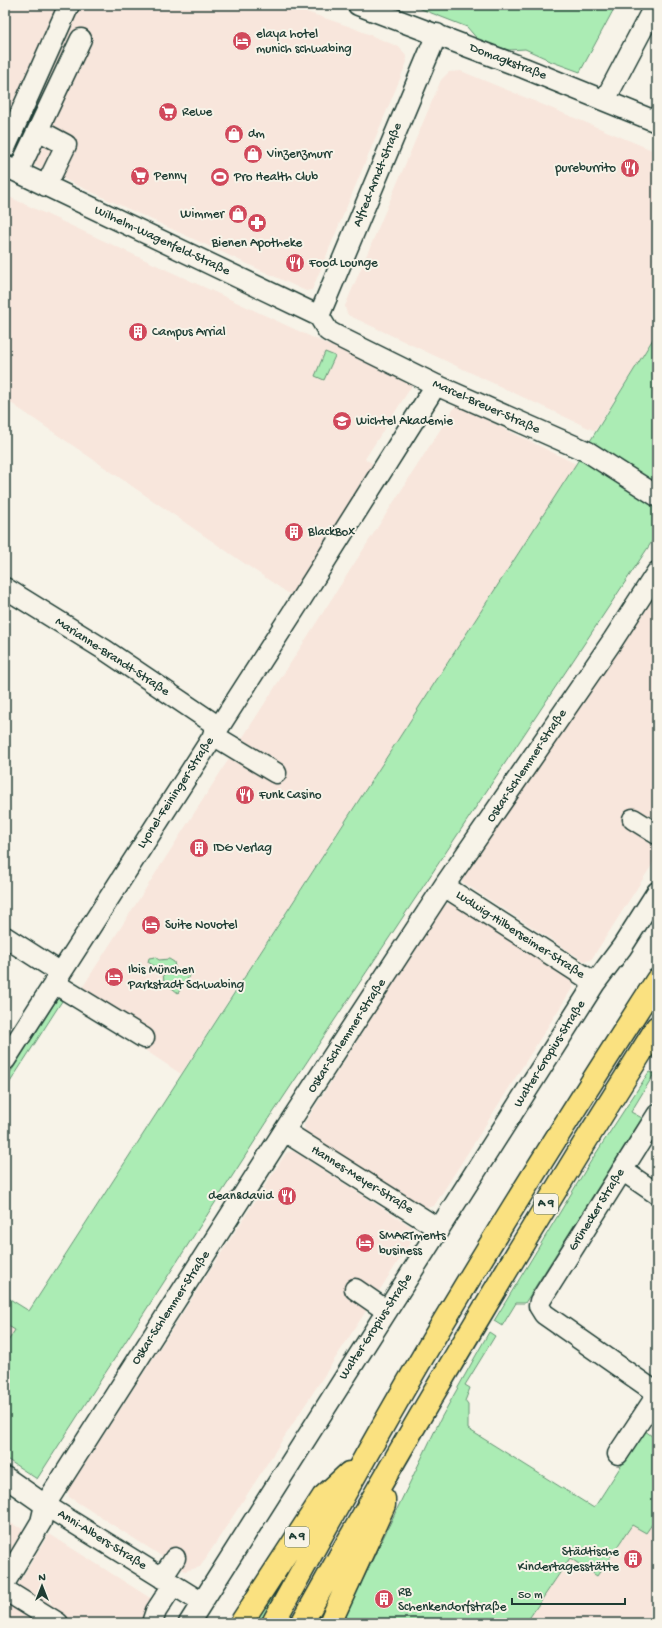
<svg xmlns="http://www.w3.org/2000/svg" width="662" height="1628" font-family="'Gochi Hand',sans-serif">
<rect width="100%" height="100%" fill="#f7f3e8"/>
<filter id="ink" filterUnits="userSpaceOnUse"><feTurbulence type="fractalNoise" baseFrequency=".025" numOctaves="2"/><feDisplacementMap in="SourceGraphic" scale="8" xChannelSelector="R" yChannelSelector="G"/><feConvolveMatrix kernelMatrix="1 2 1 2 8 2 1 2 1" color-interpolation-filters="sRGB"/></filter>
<g filter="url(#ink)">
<path fill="#f8e6dc" d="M5,5h281l65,22 48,20 7,9 1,6 -95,228 -6,1 -301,-139z
M461,71l196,81v189l-4,-2 -58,92 -247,-116 -2,-4 -1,-5 96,-226 8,-8z
M5,195l408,189 -48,75 12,7 -82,132 -290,-199z
M456,405l120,59 -395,610 -108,-72z
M657,575v282l-66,103 -7,1 -122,-79v-6z
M451,903l121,78 1,6 -139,219 -9,2 -120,-77 -1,-7 140,-219z
M293,1151l119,76 2,10 -214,330 -15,4 -116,-74 -1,-7 218,-337z
M5,1324l10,6 -10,16z
M657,1517v106h-131l44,-66 27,19 36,-52 13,9z
M5,1521l18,8 -18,30z
M48,1535h3l115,73 3,5 -7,10h-157v-18z"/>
<path fill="#abecb4" stroke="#659474" d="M411,5h205l-36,67 -33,-12 -2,-2 -20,-9 -16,1 -30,-9 -12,-14z
M653,339l4,2v193l-388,585 -232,360 -32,-21v-112l10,-16 -10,-6v-28l24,15 547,-847z
M325,352l10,4 -11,24 -9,-4z
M155,957l4,3 10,-1 5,3 2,10 5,1 5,-4 6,3 -14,21 -10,-8 -4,-2 -1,-11 -15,-10 1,-4z
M58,998l4,3 -57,89v-9z
M649,1072l5,2 -23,38 11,6 -117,185h-9l-14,23 -8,-5 97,-160z
M489,1332l6,4 -30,49 5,3 -5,13 3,4v24l126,79 50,-78 13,10v77l-11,16 -14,-8 -35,51 -27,-18 -44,65h-184l99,-205z
M302,1554l-40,69h-7l33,-52z"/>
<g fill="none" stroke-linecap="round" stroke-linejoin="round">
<g stroke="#1f3d34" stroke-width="23">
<path id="minor" d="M358,5l166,63 133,54
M605,100l50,-95
M38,130l28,15 -20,41
M5,148l64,-143
M5,166l314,150
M18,172l63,-133
M319,316l9,15 9,5 99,49 152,67 69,44
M319,316l118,-282
M5,588l100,62 114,77
M213,735l63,38
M633,819l24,15
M444,886l151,97
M5,937l56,36
M54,983l90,55
M5,1060l295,-459 136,-216
M657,1115l-117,186 -1,5 5,8 113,79
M284,1131l155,98
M622,1170l35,24
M355,1289l32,22
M618,1454l39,-59
M5,1477l40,28 156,97
M162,1578l13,-20
M5,1582l36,-60 4,-17 239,-374 160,-245 169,-246 44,-68
M5,1590l53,33
M152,1623l4,-12 17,-26
M189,1623l406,-640 27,-36 35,-55"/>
</g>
<g stroke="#1f3d34" stroke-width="25">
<path id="highway" d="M241,1623l82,-126 26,-24
M273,1623c61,-110 121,-220 186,-327 64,-107 131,-212 198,-316
M302,1623c113,-202 231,-400 355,-596
M330,1623l54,-118v-6"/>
</g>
<use href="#minor" stroke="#f7f3e8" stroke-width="20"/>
<use href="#highway" stroke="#fae180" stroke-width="22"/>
</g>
</g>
<defs>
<g id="hotel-disc" transform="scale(1)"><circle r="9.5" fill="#d1495b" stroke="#f7f3e8"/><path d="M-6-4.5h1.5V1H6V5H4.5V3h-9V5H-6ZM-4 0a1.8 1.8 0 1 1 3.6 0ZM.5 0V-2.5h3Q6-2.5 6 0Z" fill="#fff"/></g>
<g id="supermarket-disc" transform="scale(1)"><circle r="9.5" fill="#d1495b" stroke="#f7f3e8"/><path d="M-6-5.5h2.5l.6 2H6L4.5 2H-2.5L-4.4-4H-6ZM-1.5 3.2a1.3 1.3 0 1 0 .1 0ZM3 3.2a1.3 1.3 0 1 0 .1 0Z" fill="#fff"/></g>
<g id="shop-disc" transform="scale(1)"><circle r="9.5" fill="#d1495b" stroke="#f7f3e8"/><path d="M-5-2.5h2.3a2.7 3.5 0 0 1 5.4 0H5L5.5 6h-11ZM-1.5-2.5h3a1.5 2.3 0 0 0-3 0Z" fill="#fff"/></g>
<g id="restaurant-disc" transform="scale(1)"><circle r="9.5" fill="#d1495b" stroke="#f7f3e8"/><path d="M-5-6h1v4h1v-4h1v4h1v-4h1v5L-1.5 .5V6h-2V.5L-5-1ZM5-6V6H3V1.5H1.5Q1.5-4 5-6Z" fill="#fff"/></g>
<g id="stadium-disc" transform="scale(1)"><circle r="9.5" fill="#d1495b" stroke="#f7f3e8"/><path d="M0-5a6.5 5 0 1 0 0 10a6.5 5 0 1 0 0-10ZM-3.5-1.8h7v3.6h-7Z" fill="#fff"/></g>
<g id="pharmacy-disc" transform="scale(1)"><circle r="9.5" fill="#d1495b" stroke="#f7f3e8"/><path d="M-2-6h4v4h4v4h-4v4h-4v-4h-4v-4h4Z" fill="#fff"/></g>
<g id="building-disc" transform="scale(1)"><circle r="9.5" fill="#d1495b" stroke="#f7f3e8"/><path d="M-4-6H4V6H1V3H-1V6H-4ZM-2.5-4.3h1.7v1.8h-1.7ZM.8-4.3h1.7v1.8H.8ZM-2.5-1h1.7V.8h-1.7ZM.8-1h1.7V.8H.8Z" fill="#fff"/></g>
<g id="school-disc" transform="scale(1)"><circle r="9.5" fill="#d1495b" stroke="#f7f3e8"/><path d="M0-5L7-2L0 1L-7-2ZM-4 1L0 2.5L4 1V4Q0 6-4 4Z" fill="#fff"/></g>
</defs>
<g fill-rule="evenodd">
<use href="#hotel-disc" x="242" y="41"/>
<use href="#supermarket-disc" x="168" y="112"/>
<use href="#shop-disc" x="234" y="134"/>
<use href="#shop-disc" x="253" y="154"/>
<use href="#restaurant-disc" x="630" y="168"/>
<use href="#supermarket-disc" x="140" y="176"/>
<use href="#stadium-disc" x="220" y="177"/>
<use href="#shop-disc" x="238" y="214"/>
<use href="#pharmacy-disc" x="257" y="223"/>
<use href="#restaurant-disc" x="295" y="263"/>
<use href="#building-disc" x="138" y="332"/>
<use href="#school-disc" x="342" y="421"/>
<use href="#building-disc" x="294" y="532"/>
<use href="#restaurant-disc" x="245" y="795"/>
<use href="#building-disc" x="199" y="848"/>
<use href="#hotel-disc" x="151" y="925"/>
<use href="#hotel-disc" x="114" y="977"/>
<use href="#restaurant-disc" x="287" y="1196"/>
<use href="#hotel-disc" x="365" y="1243"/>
<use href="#building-disc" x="633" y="1559"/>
<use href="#building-disc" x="384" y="1599"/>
</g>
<g text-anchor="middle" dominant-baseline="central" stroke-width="4" stroke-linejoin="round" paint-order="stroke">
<g fill="#f7f3e8" stroke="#60746a" stroke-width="1">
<rect x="534" y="1194" width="24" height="20" rx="3"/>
<rect x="285" y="1527" width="24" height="20" rx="3"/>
</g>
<g font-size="12" font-weight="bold" fill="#1f3d34">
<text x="546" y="1204">A 9</text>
<text x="297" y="1537">A 9</text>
</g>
<g font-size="13" fill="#1f3d34" stroke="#f7f3e8" text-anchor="start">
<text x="256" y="34">elaya hotel<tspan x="256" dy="15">munich schwabing</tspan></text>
<text x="182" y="112">Rewe</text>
<text x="248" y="134">dm</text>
<text x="267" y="154">Vinzenzmurr</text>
<text x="616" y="168" text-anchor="end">pureburrito</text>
<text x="154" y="176">Penny</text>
<text x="234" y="177">Pro Health Club</text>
<text x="224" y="214" text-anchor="end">Wimmer</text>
<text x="257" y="243" text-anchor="middle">Bienen Apotheke</text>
<text x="309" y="263">Food Lounge</text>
<text x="152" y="332">Campus Arrial</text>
<text x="356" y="421">Wichtel Akademie</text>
<text x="308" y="532">BlackBox</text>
<text x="259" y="795">Funk Casino</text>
<text x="213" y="848">IDG Verlag</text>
<text x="165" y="925">Suite Novotel</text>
<text x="128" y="970">Ibis München<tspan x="128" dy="15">Parkstadt Schwabing</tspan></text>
<text x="273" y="1196" text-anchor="end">dean&amp;david</text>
<text x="379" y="1236">SMARTments<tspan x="379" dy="15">business</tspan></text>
<text x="619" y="1552" text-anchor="end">Städtische<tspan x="619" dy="15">Kindertagesstätte</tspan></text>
<text x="398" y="1592">RB<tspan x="398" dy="15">Schenkendorfstraße</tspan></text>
</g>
<g font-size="13" fill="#1f3d34" stroke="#f7f3e8">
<text transform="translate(508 62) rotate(21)">Domagkstraße</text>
<text transform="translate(378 175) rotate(-68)">Alfred-Arndt-Straße</text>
<text transform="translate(162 241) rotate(25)">Wilhelm-Wagenfeld-Straße</text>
<text transform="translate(486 407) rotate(24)">Marcel-Breuer-Straße</text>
<text transform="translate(112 657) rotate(33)">Marianne-Brandt-Straße</text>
<text transform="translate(527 766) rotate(-56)">Oskar-Schlemmer-Straße</text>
<text transform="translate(176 793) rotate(-57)">Lyonel-Feininger-Straße</text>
<text transform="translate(520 935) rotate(33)">Ludwig-Hilberseimer-Straße</text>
<text transform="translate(347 1036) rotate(-57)">Oskar-Schlemmer-Straße</text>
<text transform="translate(550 1054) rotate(-58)">Walter-Gropius-Straße</text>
<text transform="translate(362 1180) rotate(32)">Hannes-Meyer-Straße</text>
<text transform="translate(597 1210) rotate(-58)">Grünecker Straße</text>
<text transform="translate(171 1308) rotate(-57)">Oskar-Schlemmer-Straße</text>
<text transform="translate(376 1327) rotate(-57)">Walter-Gropius-Straße</text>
<text transform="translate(102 1540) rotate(32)">Anni-Albers-Straße</text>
</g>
</g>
<rect width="662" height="1628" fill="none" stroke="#f7f3e8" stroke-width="20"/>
<rect x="10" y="10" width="642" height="1608" fill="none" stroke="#1f3d34" stroke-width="1.5" filter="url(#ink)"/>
<g transform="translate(42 1586)" stroke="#f7f3e8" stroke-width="3" paint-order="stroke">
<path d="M0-3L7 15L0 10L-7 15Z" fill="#1f3d34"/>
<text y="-6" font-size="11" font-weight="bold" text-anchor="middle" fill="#1f3d34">N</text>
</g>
<path d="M512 1598v6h113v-6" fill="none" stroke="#1f3d34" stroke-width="2"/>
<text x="518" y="1598" font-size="12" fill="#1f3d34" stroke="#f7f3e8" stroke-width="3" paint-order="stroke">50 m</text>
</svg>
